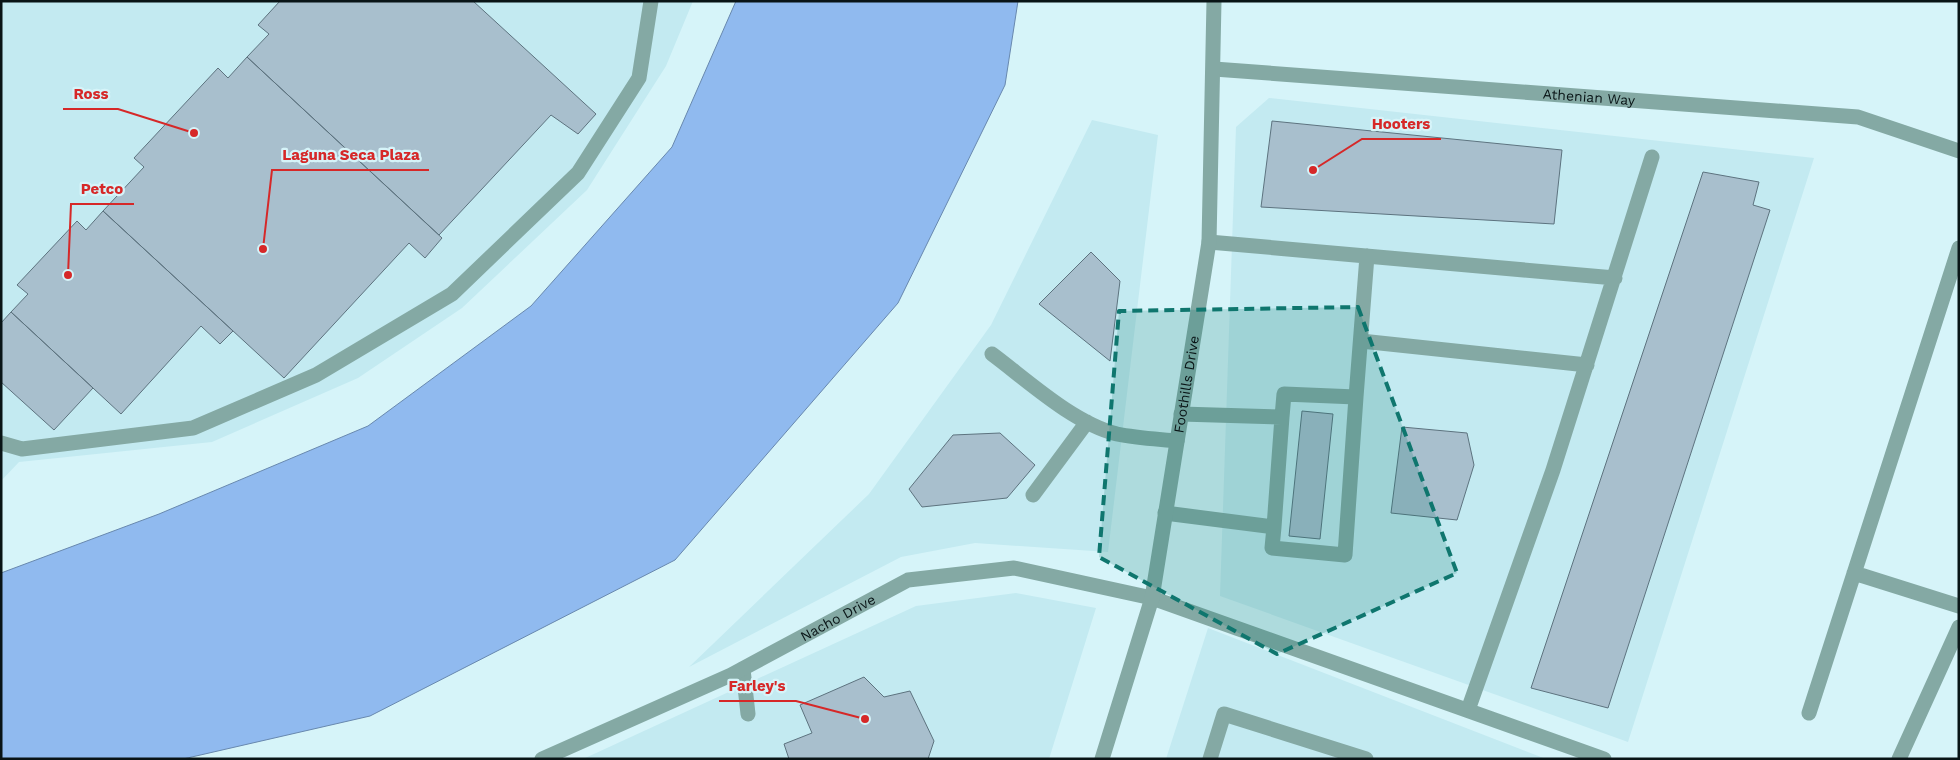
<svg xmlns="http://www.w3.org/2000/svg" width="1960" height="760" font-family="'Work Sans',sans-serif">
<rect width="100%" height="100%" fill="#d6f4f9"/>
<path fill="#c3eaf1" d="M1,1h692l-27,65 -79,124 -125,118 -104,70 -146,64 -193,20 -18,19z
M1269,98l545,60 -186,584 -408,-146 16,-469z
M1092,120l66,15 -50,417 -133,-9 -74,14 -212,110 180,-173 122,-169z
M1016,593l80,15 -47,151h-466l333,-153z
M1208,628l338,131h-380z"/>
<path fill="#90baef" stroke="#6888ae" d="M736,1h282l-13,84 -107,218 -223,257 -305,156 -187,43h-182v-186l158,-59 209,-88 163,-120 141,-159z"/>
<path fill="#a8bfcd" stroke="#5d737f" d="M280,1h193l123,113 -18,20 -27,-19 -112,120 -192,-178 22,-23 -11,-9z
M247,57l195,181 -17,20 -16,-15 -125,135 -181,-167 41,-44 -10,-9 84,-90 10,10z
M1272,121l290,29 -8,74 -293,-17z
M1703,172l56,10 -6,23 17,5 -162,498 -77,-20z
M103,211l130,120 -13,13 -19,-18 -80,88 -110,-102 17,-18 -11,-9 60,-64 9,9z
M1091,252l29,29 -10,80 -71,-57z
M11,312l82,76 -39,42 -53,-48v-59z
M1302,411l31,3 -13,125 -31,-3z
M1402,427l65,6 7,32 -17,55 -66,-7z
M1000,433l35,32 -28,33 -85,9 -13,-18 44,-54z
M864,677l20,20 26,-6 24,50 -6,18h-139l-5,-15 28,-11 -12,-28z"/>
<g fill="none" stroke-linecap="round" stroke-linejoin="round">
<path stroke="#84a9a4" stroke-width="15" d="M1209,242l406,36
M1361,341l226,24
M992,354c35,26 81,69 125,80 19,4 40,5 60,7
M1282,417l2,-23 72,3 11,-141
M1,443l21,6 171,-21 123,-53 136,-81 126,-121 61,-95 12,-77
M1033,495l54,-73
M1165,513l109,14 8,-110 -101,-3
M1274,527l-2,21 73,7 11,-158
M1854,573l105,33
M1152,598l452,161
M743,669l5,45
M1468,710l85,-240 99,-313
M1809,713l150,-465
M1210,759l14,-45 142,45
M1899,759l60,-132"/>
<g stroke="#84a9a4" stroke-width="15">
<path id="s1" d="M1214,69l644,48 101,34"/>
<path id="s2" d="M542,759l189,-84 177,-95 106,-12 138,30"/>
</g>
<path stroke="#84a9a4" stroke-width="15" id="s3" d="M1102,759l50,-161 57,-356 5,-241"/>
</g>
<path fill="#0f766e" fill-opacity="0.2" stroke="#0f766e" stroke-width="4" stroke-dasharray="10 6" stroke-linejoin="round" d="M1358,307l99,266 -180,81 -178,-97 20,-246z"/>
<g text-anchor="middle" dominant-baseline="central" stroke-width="4.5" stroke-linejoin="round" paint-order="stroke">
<g font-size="14" fill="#091416" stroke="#d6f4f9">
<text stroke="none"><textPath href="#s1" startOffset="376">Athenian Way</textPath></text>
<text stroke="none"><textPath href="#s3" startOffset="385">Foothills Drive</textPath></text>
<text stroke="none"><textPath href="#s2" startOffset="328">Nacho Drive</textPath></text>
</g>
</g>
<path fill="none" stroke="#d62828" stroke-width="2" d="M194 133L118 109H63M1313 170L1362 139H1441M263 249L272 170H429M68 275L71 204H134M865 719L796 701H719"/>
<g fill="#d62828" stroke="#d6f4f9" stroke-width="2">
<circle cx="194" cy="133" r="5"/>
<circle cx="1313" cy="170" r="5"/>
<circle cx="263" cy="249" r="5"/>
<circle cx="68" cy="275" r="5"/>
<circle cx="865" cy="719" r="5"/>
</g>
<g font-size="15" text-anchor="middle" font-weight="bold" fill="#d62828" stroke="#d6f4f9" stroke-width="4.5" stroke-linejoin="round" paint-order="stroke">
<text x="91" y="99">Ross</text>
<text x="1401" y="129">Hooters</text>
<text x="351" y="160">Laguna Seca Plaza</text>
<text x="102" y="194">Petco</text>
<text x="757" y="691">Farley's</text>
</g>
<rect width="1960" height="760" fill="none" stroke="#091416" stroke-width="5"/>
</svg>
